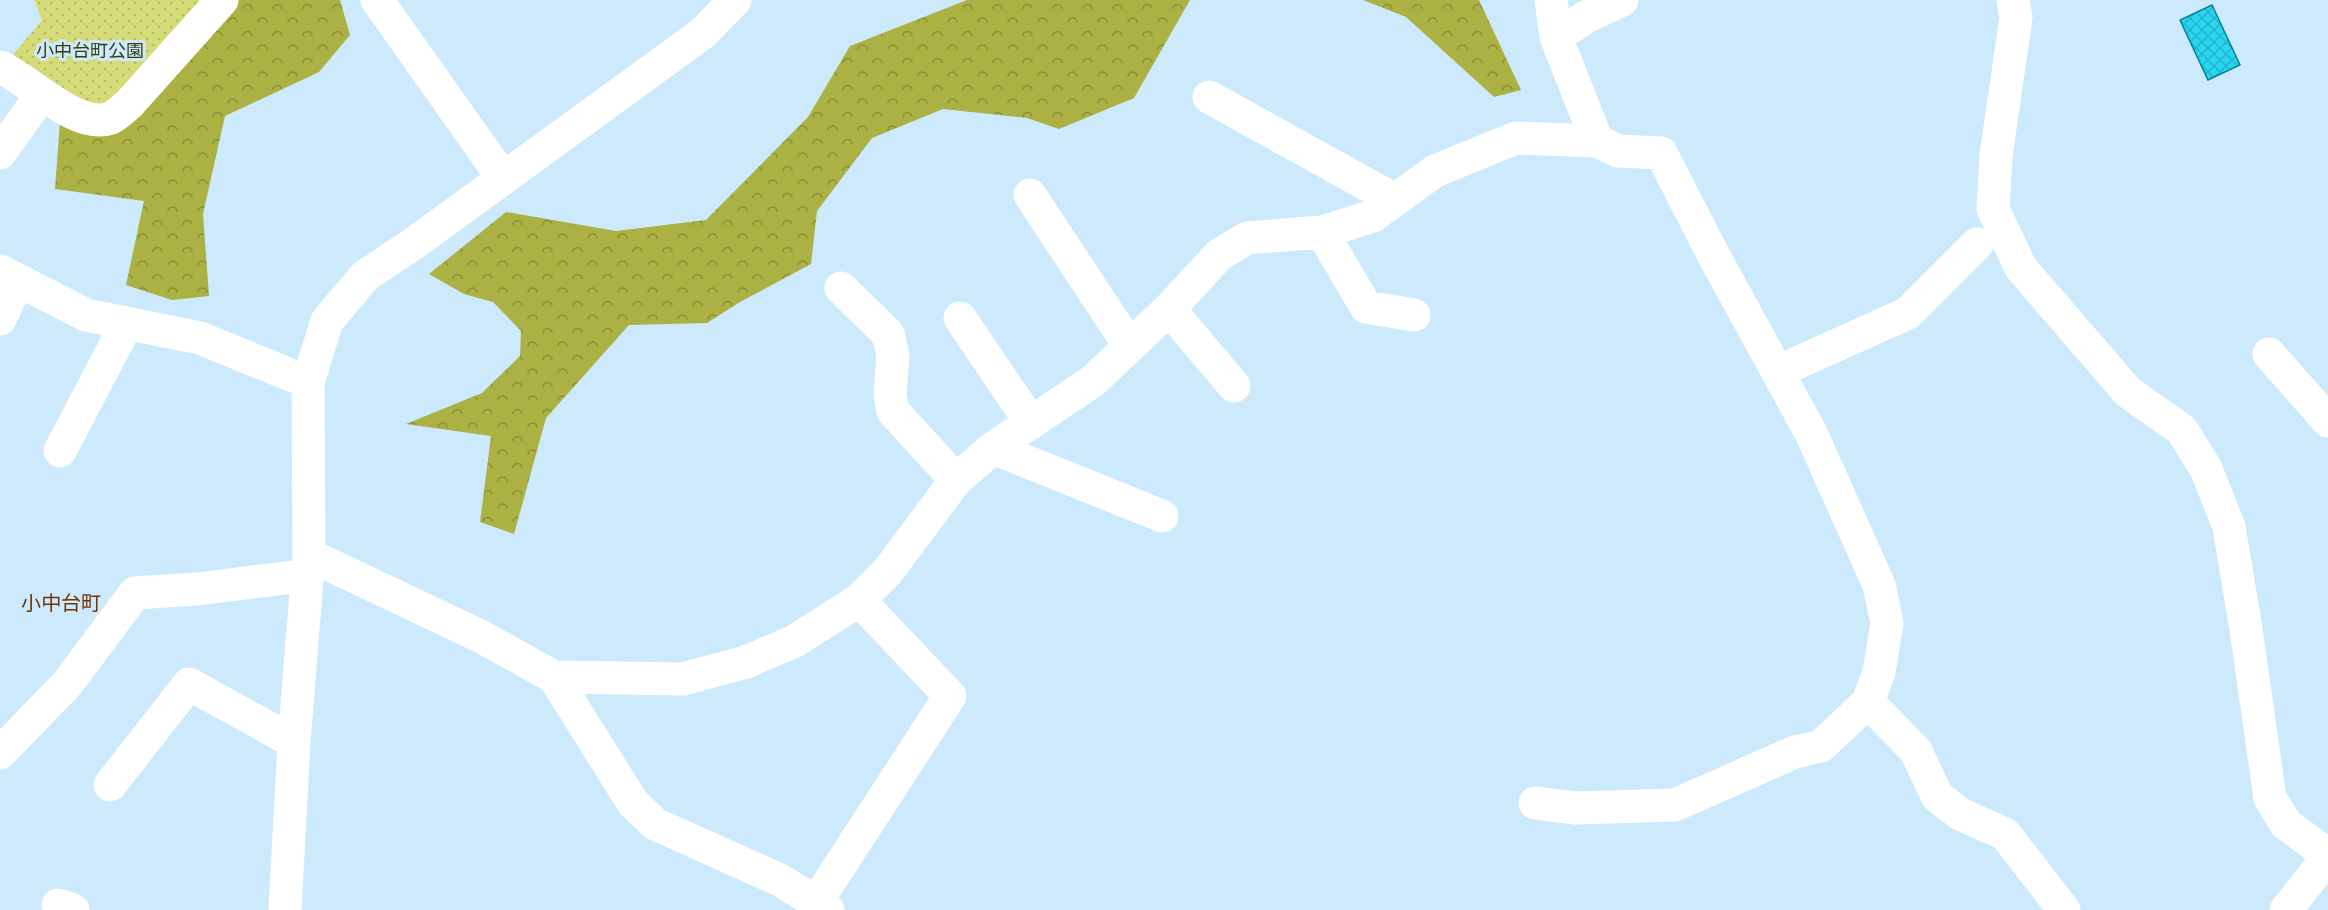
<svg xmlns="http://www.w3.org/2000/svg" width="2328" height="910" font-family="Rubik,'Noto Sans JP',sans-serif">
<defs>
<pattern id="forest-crowns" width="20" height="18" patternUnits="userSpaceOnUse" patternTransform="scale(1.5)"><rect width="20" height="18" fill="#abb143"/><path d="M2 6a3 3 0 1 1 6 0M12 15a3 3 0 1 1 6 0" fill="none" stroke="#898f38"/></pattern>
<pattern id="park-dots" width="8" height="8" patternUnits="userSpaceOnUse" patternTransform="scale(1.5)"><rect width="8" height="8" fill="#d5dc77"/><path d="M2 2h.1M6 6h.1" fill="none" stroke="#b5bc67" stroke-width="1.8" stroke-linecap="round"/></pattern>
<pattern id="building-cross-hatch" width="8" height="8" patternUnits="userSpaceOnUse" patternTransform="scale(1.5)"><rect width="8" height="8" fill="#28d4f0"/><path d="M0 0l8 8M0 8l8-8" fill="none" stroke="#22b5ce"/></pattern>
</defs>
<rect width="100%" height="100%" fill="#cceafb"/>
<path fill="url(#forest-crowns)" d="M158,0h182l10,35 -31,37 -94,44 -22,98 6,82 -37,4 -46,-15 18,-84 -89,-12 8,-109z
M967,0h223l-56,98 -75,31 -32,-11 -84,-9 -71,29 -55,73 -6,53 -71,38 -33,21 -78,2 -83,93 -32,116 -34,-12 11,-86 -85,-12 76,-31 38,-37 1,-25 -28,-29 -29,-8 -35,-20 77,-62 110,19 90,-11 102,-103 42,-71z
M1363,0h116l42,90 -27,7 -88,-80z"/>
<path fill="url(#park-dots)" d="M34,0h179l-109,110 -29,-4 -62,-51 29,-35z"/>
<path fill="url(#building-cross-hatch)" stroke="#008396" stroke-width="1.5" d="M2212,5l28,60 -32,15 -28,-60z"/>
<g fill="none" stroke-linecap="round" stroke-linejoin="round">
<path stroke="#fff" stroke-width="33" d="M377,0l126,178
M1551,0l5,37 41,104
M2013,0l3,18 -20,137 -3,54 28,59 107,124 54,38 24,39 23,58 17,102 24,169 16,26 42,31
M1556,37l30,-20 36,-17
M0,67c29,12 77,64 111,51 6,-3 13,-10 18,-14l93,-104
M1209,97l186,103
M0,153l42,-59
M1030,195l99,150
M1322,232l44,75 48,8
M0,271l86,44 114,23 108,44
M841,288l47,46 5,21 -3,40 3,16 63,69
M1169,309l65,77
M960,318l71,105
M0,319l18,-38
M2269,354l59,67
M1777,372l131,-59 69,-69
M993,448l169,68
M60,451l67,-128
M309,555l173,82 72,40 129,2 63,-17 49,-21 64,-41 29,-29 68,-91 37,-32 100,-67 76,-72 50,-54 28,-17 75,-6 51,-16 62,-45 81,-33 81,3 21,10 43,2 54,105 96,175 68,152 8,38 -8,49 -11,30 -47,44 -26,6 -120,53 -99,3 -41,-5
M554,677l79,126 22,21 125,56 48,30
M1868,702l48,49 21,45 23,18 45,20 59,76
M0,753l67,-69 68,-91 62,-4 111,-14
M110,785l79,-101 105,58
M817,901l133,-205 -91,-96
M58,905l15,5
M285,910l9,-168 15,-187 -1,-173 19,-61 38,-45 48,-32 290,-211 32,-33
M2286,910l42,-53"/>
</g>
<g text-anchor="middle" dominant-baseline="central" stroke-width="6" stroke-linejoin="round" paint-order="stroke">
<g font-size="18" fill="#383b0c" stroke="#cceafb">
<text x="90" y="51">小中台町公園</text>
</g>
<g font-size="20" fill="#6f3402" stroke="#cceafb">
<text x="61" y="603">小中台町</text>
</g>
</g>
</svg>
